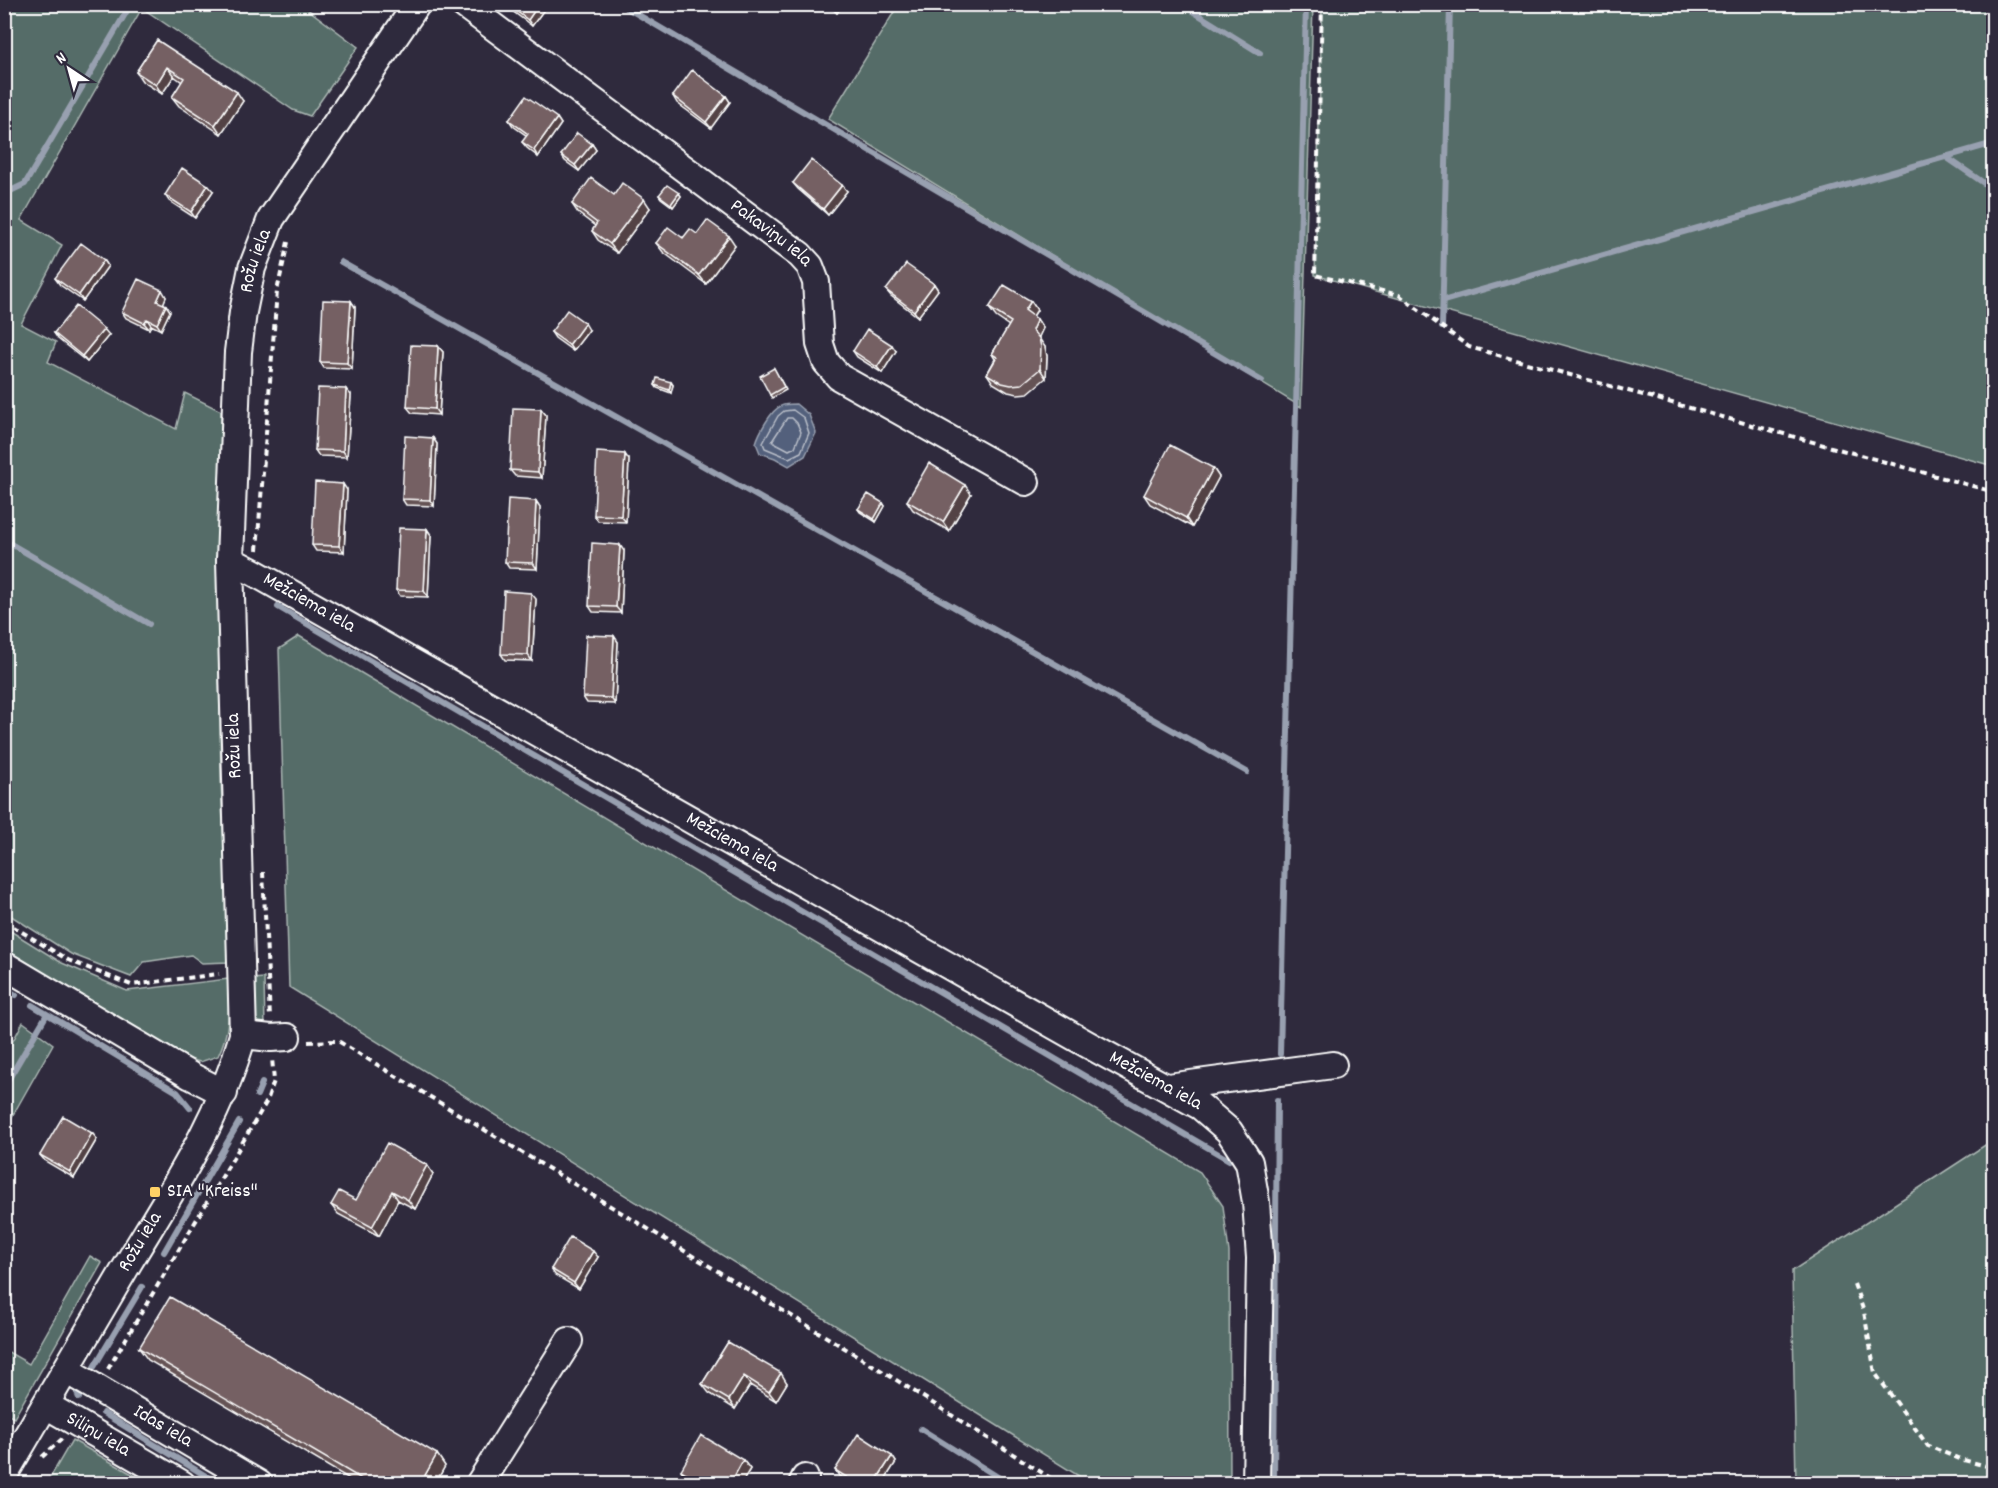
<svg xmlns="http://www.w3.org/2000/svg" width="1998" height="1488" font-family="Dekko,sans-serif">
<rect width="100%" height="100%" fill="#2f2a3d"/>
<filter id="ink" filterUnits="userSpaceOnUse"><feTurbulence type="fractalNoise" baseFrequency=".0167" numOctaves="2"/><feDisplacementMap in="SourceGraphic" scale="12" xChannelSelector="R" yChannelSelector="G"/><feConvolveMatrix kernelMatrix="1 2 1 2 8 2 1 2 1" color-interpolation-filters="sRGB"/></filter>
<g filter="url(#ink)">
<path fill="#556c67" stroke="#aab6b3" stroke-width="1.5" d="M899,4l414,1 -12,402 -473,-288z
M4,5h298l56,42 -48,69 -17,-6 -151,-102 -121,212 41,25 -41,79 35,18 -8,20 128,67 9,-36 36,18 -2,249 2,120 8,182 -27,1 -11,-8 -47,7 -13,15 -60,-23 -66,-42z
M1322,5h671v461l-678,-191z
M299,636l901,536 23,34 6,46 1,231h-140l-801,-496 -10,-338z
M4,927l58,36 65,28 101,-12c1,30 3,50 -10,77l-18,6 -21,-6 -174,-107z
M264,978l1,51 -12,-2 -1,-48z
M23,1022l30,22 -48,85v-73z
M1993,1140v343h-197l-4,-212z
M90,1256l12,7 -88,155 -9,-5v-33l7,-12 -7,-5v-13l24,14z
M72,1440l76,43h-101z"/>
<path fill="#53607b" stroke="#98a0b0" stroke-width="1.5" d="M796,404l13,11 7,18 -11,23 -16,10 -14,-8 -15,-5 -4,-10c3,-10 15,-33 25,-37 3,-2 10,-2 15,-2z"/>
<g fill="none" stroke-linecap="round" stroke-linejoin="round">
<path stroke="#babfca" stroke-width="1.5" d="M793,410l11,8 5,15 -8,19 -12,6 -24,-10 -2,-5 15,-27 6,-5z
M787,418h5l5,5 4,9 -6,15 -6,3 -17,-9z"/>
<path stroke="#98a0b0" stroke-width="6" d="M620,4l642,377
M1181,4l79,49
M1946,157l48,33
M4,194l21,-10 106,-180
M341,262l906,510
M1443,301l551,-158
M1442,327l8,-323
M4,540l145,84
M278,607l951,553
M4,988l12,7
M32,1005l145,87 13,16
M1280,1054l26,-1050
M4,1087l43,-73
M257,1095l5,-12
M164,1252l75,-130
M94,1367l48,-80
M77,1393l2,5
M103,1413l116,71
M921,1429l88,55
M1274,1484l3,-384"/>
<g stroke="#fff" stroke-width="30">
<g id="minor">
<path id="s1" d="M463,4l337,251 10,11 6,16 4,62 6,18 13,15 187,105"/>
<path id="s2" d="M230,560l25,13 832,471 113,62 29,25 20,31 7,40 4,56 -4,226"/>
<path d="M4,965l187,111 33,17"/>
<path d="M243,1035l28,3 16,-1"/>
<path d="M1168,1087l165,-22"/>
<path id="s3" d="M66,1370l193,114"/>
<path id="s4" d="M46,1405l136,79"/>
<path id="s5" d="M4,1475c42,-71 83,-142 125,-213 45,-75 90,-142 114,-227l-13,-475 8,-208 5,-40 9,-44 19,-49 146,-215"/>
<path d="M479,1484l90,-143"/>
<path d="M802,1484l3,-6"/>
</g>
</g>
<path stroke="#fff" stroke-width="4" stroke-dasharray="6 4.5" stroke-linecap="butt" d="M1322,4l-7,271 84,20 70,52 525,145
M257,550l20,-259 11,-49
M263,872l7,146
M4,921l64,39 63,25 88,-11
M308,1042l30,-1 533,323 189,120
M1854,1284l10,28 11,61 53,73 32,13 34,9
M108,1369l159,-268 7,-20 -2,-23
M42,1457l21,-19"/>
<use href="#minor" stroke="#2f2a3d" stroke-width="26"/>
</g>
<path fill="#655355" stroke="#fff" stroke-width="1.5" d="M503,4h45l-16,22z
M826,4h18l-7,9z
M157,40l86,61 -22,33 -42,-28 -7,-9 10,-15 -8,-6 -12,18 -20,-13 -6,-9z
M673,96h53l4,6 -19,26 -34,-25z
M557,118l4,6 -23,33 -11,-9 -5,-6 5,-6 -14,-10 -4,-6z
M592,144l4,6 -17,21 -14,-10 -4,-6z
M793,183l54,8 -19,24 -30,-26z
M213,191l-18,27 -26,-17 -4,-6z
M679,193l2,3 -8,11 -12,-9 -2,-3z
M614,195l36,13 -33,45 -19,-13 -6,-9 3,-5 -17,-13 -6,-9z
M697,234l38,11 -29,39 -43,-32 -7,-9z
M104,260l4,6 -25,35 -23,-16 -5,-7z
M934,284l4,6 -20,27 -27,-21 -5,-6z
M162,290l4,7 -3,6 3,2 4,6 -9,19 -10,-5 -2,4 -23,-11 -4,-6z
M351,301l4,6 -3,62 -28,-1 -4,-6z
M1031,301l6,9 -4,7 4,2 6,9 -5,10 7,9 2,9 -1,22 -18,15 -10,1 -10,-2 -15,-9 -6,-9 8,-15 -3,-5 17,-28 -13,-9 -7,-9z
M589,330l-16,21 -18,-13 -4,-6z
M54,333l55,2 -22,27 -29,-23z
M438,346l5,6 -4,63 -27,-2 -5,-6z
M853,351h43l-14,22 -25,-16z
M774,368l12,22 -14,8 -2,-3z
M671,382l2,3 -2,8 -14,-5 -2,-3z
M351,395l-4,62 -28,-1 -4,-6z
M541,409l5,6 -4,63 -27,-2 -5,-6z
M433,438l4,6 -3,62 -28,-1 -4,-6z
M629,460l-3,62 -28,-1 -4,-6z
M1213,468l6,9 -27,50 -42,-23 -6,-9z
M347,490l-3,62 -28,-1 -4,-6z
M971,494l-22,37 -36,-21 -6,-9z
M536,501l4,6 -3,62 -28,-1 -4,-6z
M883,503l2,3 -9,16 -16,-10 -2,-3z
M427,529l4,6 -3,62 -28,-1 -4,-6z
M624,551l-3,62 -28,-1 -4,-6z
M536,599l-4,62 -27,-1 -4,-6z
M614,636l4,6 -3,62 -28,-1 -4,-6z
M92,1133l5,6 -23,39 -29,-17 -5,-6z
M427,1165l6,9 -18,35 -17,-9 -19,36 -41,-22 -7,-9 25,-5z
M598,1257l-19,32 -24,-14 -4,-6z
M728,1342l59,41 -11,18 -26,-16 -15,24 -26,-16 -7,-9z
M139,1348l298,106 8,12 -10,18h-77l-210,-124z
M892,1456l4,6 -14,22h-31l-12,-8 -4,-6z
M743,1460l7,9 -9,15h-47l-7,-5 -6,-9z"/>
<path fill="#524345" stroke="#fff" stroke-width="1.5" d="M539,4h9l-16,22 -4,-6z
M835,4h9l-7,9 -4,-6z
M167,67l7,9 -12,18 -6,-9z
M237,92l6,9 -22,33 -6,-9z
M726,96l4,6 -19,26 -5,-6z
M557,118l4,6 -23,33 -4,-7z
M592,144l4,6 -17,21 -4,-6z
M208,185l5,6 -18,27 -4,-6z
M842,185l5,6 -19,24 -5,-6z
M679,193l2,3 -8,11 -2,-3z
M644,199l6,9 -33,45 -7,-9z
M729,236l6,9 -29,39 -7,-9z
M104,260l4,6 -25,35 -4,-6z
M934,284l4,6 -20,27 -4,-6z
M162,290l4,7 -4,10 -5,-6z
M351,301l4,6 -3,62 -5,-6z
M1031,301l6,9 -6,9 -6,-9z
M166,305l4,6 -9,19 -4,-6z
M147,319l4,6 -2,4 -5,-6z
M1037,319l6,9 -5,11 -6,-9z
M585,323l4,7 -16,21 -4,-6z
M104,329l5,6 -22,27 -5,-6z
M1039,338l6,9 2,9 -1,22 -6,-9z
M892,345l4,6 -14,22 -5,-6z
M438,346l5,6 -4,63 -4,-6z
M671,382l2,3 -2,8 -2,-3z
M346,389l5,6 -4,62 -4,-6z
M541,409l5,6 -4,63 -4,-6z
M433,438l4,6 -3,62 -4,-6z
M625,454l4,6 -3,62 -5,-6z
M1213,468l6,9 -27,50 -6,-9z
M343,484l4,6 -3,62 -5,-6z
M965,485l6,9 -22,37 -6,-9z
M536,501l4,6 -3,62 -4,-6z
M883,503l2,3 -9,16 -2,-3z
M427,529l4,6 -3,62 -4,-6z
M620,545l4,6 -3,62 -5,-6z
M531,593l5,6 -4,62 -4,-6z
M614,636l4,6 -3,62 -4,-6z
M92,1133l5,6 -23,39 -4,-6z
M427,1165l6,9 -18,35 -7,-9z
M392,1191l6,9 -19,36 -7,-9z
M593,1251l5,6 -19,32 -5,-6z
M781,1373l6,10 -11,18 -7,-9z
M744,1376l6,9 -15,24 -6,-9z
M437,1454l8,12 -10,18h-15z
M892,1456l4,6 -14,22h-8z
M743,1460l7,9 -9,15h-11z"/>
<path fill="#756063" stroke="#fff" stroke-width="1.5" d="M507,4h32l-11,16z
M157,40l80,52 -22,33 -43,-28 12,-19 -17,-11 -11,18 -20,-13z
M692,70l34,26 -20,26 -33,-26z
M526,96l31,22 -23,32 -12,-8 6,-8 -19,-14z
M577,133l15,11 -17,21 -14,-10z
M811,160l31,25 -19,24 -30,-26z
M182,168l26,17 -17,27 -26,-17z
M591,178l23,17 8,-12 22,16 -34,45 -18,-13 5,-8 -25,-19z
M667,185l12,8 -8,11 -12,-9z
M707,220l22,16 -30,39 -43,-32 12,-16 15,11 7,-9 7,5z
M81,243l23,17 -25,35 -24,-17z
M906,264l28,20 -20,27 -28,-21z
M138,279l24,11 -5,11 9,4 -9,19 -10,-5 -3,4 -22,-11z
M1004,285l27,16 -6,9 12,9 -5,11 7,8 2,9 -1,22 -18,15 -11,1 -9,-2 -15,-9 10,-17 -5,-3 19,-32 -22,-14z
M323,300l28,1 -4,62 -27,-1z
M76,306l28,23 -22,27 -28,-23z
M567,310l18,13 -16,22 -18,-13z
M867,329l25,16 -15,22 -24,-16z
M411,345l27,1 -3,63 -28,-2z
M774,368l10,19 -14,8 -10,-19z
M657,378l14,4 -2,8 -14,-5z
M318,388l28,1 -3,62 -28,-1z
M513,408l28,1 -3,63 -28,-2z
M405,436l28,2 -3,62 -28,-1z
M1170,445l43,23 -27,50 -42,-23z
M597,452l28,2 -4,62 -27,-1z
M929,463l36,22 -22,37 -36,-21z
M315,482l28,2 -4,62 -27,-1z
M868,494l15,9 -9,16 -16,-10z
M508,499l28,2 -3,62 -28,-1z
M399,528l28,1 -3,62 -28,-1z
M592,543l28,2 -4,62 -27,-1z
M504,591l27,2 -3,62 -27,-1z
M586,635l28,1 -3,62 -28,-1z
M63,1116l29,17 -22,39 -30,-17z
M387,1143l40,22 -19,35 -16,-9 -20,36 -41,-22 8,-14 17,9z
M570,1237l23,14 -19,32 -23,-14z
M170,1297l267,157 -17,30h-50l-231,-136z
M728,1342l53,31 -12,19 -25,-16 -15,24 -27,-16z
M858,1434l34,22 -18,28h-17l-22,-14z
M701,1435l42,25 -13,24h-27l-22,-14z"/>
</g>
<rect fill="#ffd166" stroke="#2f2a3d" stroke-width="2" x="149" y="1186" width="12" height="12" rx="3"/>
<g text-anchor="middle" dominant-baseline="central" stroke-width="4.5" stroke-linejoin="round" paint-order="stroke">
<g font-size="20" fill="#fff" stroke="#2f2a3d">
<text stroke="none"><textPath href="#s1" startOffset="384">Pakaviņu iela</textPath></text>
<text stroke="none"><textPath href="#s5" startOffset="1278">Rožu iela</textPath></text>
<text stroke="none"><textPath href="#s2" startOffset="90">Mežciema iela</textPath></text>
<text transform="translate(235 746) rotate(-92)">Rožu iela</text>
<text stroke="none"><textPath href="#s2" startOffset="576">Mežciema iela</textPath></text>
<text stroke="none"><textPath href="#s2" startOffset="1062">Mežciema iela</textPath></text>
<text stroke="none"><textPath href="#s5" startOffset="270">Rožu iela</textPath></text>
<text stroke="none"><textPath href="#s3" startOffset="112">Idas iela</textPath></text>
<text stroke="none"><textPath href="#s4" startOffset="60">Siliņu iela</textPath></text>
</g>
<g font-size="20" fill="#fff" stroke="#2f2a3d" text-anchor="start">
<text x="167" y="1192">SIA "Kreiss"</text>
</g>
</g>
<rect width="1998" height="1488" fill="none" stroke="#2f2a3d" stroke-width="24"/>
<rect x="12" y="12" width="1974" height="1464" fill="none" stroke="#fff" stroke-width="2" filter="url(#ink)"/>
<g transform="translate(69 69) rotate(324)" stroke="#2f2a3d" stroke-width="4.5" paint-order="stroke">
<path d="M0-4.5L10 22L0 15L-10 22Z" fill="#ffffff"/>
<text y="-9" font-size="16" font-weight="bold" text-anchor="middle" fill="#ffffff">N</text>
</g>
</svg>
